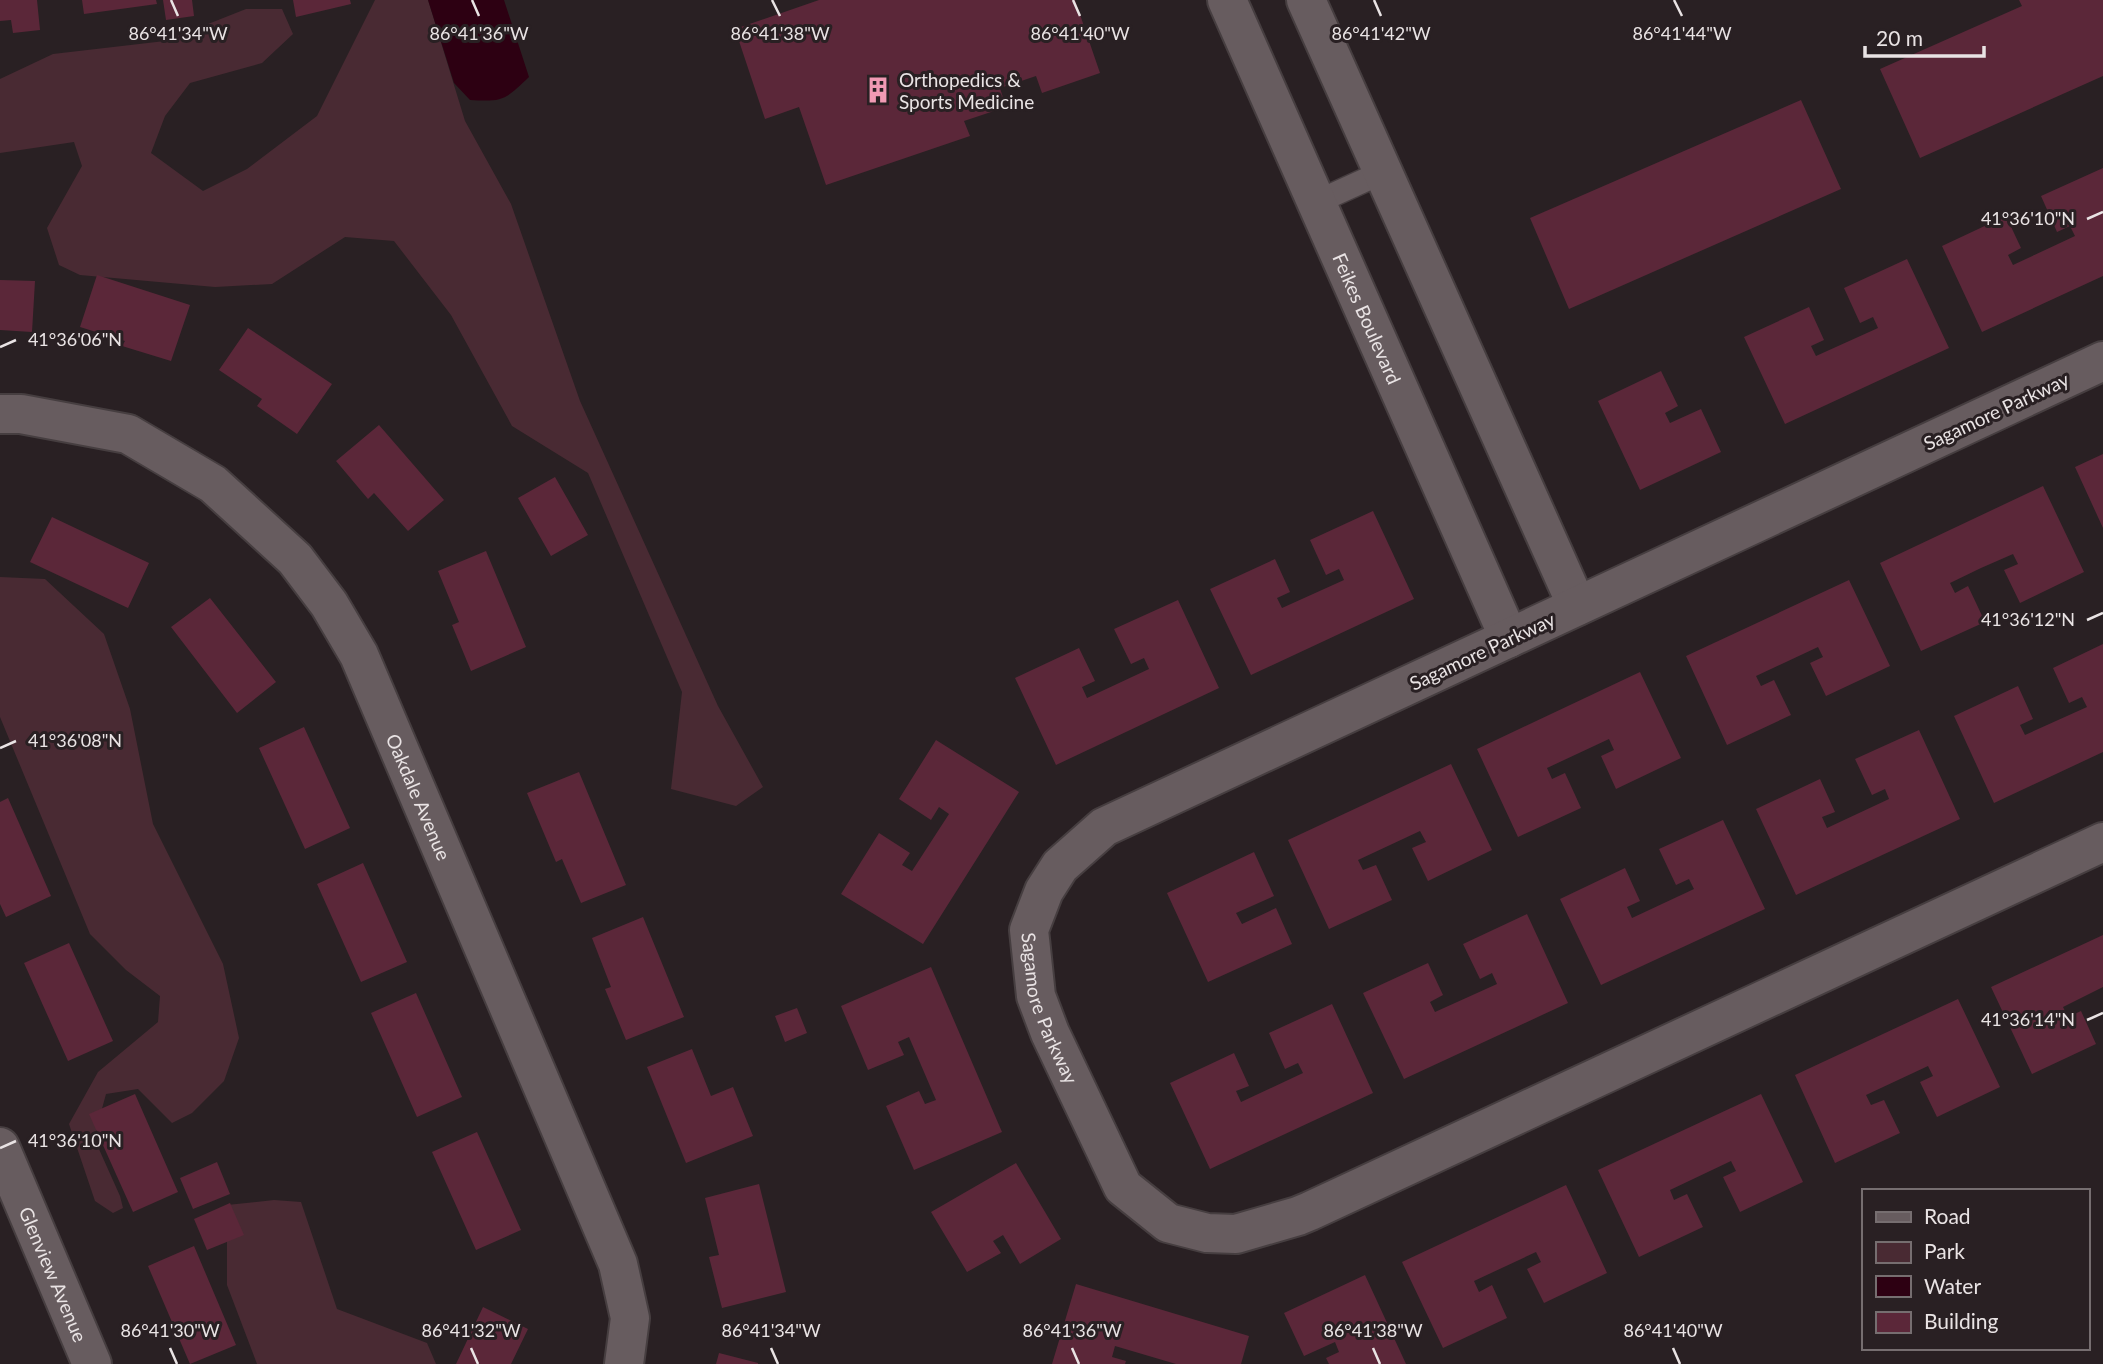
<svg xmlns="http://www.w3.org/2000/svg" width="2103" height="1364" font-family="Lato,sans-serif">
<rect width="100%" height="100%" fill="#292023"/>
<path fill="#492a33" d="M375,0h53l37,121 46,83 69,197 138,305 45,81 -27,19 -65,-17 11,-97 -94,-219 -76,-47 -61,-111 -57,-74 -49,-4 -73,47 -57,3 -135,-12 -21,-10 -12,-37 35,-62 -8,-24 -74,11v-74l53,-25 112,-13 81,-32h36l11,25 -31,29 -72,20 -25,33 -14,37 52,38 44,-22 70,-53z
M0,577l45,2 59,55 26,75 23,115 70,140 16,74 -15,43 -32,32 -20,10 -34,-34 -32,5 -12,44 26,58 3,12 -10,5 -18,-12 -26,-77 29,-52 60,-50 2,-26 -34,-26 -36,-36 -90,-217z
M274,1200l27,2 36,107 90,34 9,21h-179l-30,-79v-80z"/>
<path fill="#2d0012" d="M428,0h76l25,77c-24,23 -26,25 -59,23l-16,-17z"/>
<path fill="#5b2739" d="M0,0h37l3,30 -27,3 -2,-13 -11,1z
M82,0h74l1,4 -73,10z
M163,0h29l2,16 -28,4z
M293,0h57l1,4 -55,13z
M819,0h256l25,73 -58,20 -6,-17 -36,12 6,19 -42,14 6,15 -144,49 -27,-78 -34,12 -30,-90z
M2019,0h84v76l-183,82 -40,-89 142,-63z
M1801,100l40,89 -272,120 -39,-91z
M2103,168v108l-121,56 -40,-86 64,-30 15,32 -13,7 5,10 62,-29 -5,-10 -13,6 -16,-36z
M1907,259l42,89 -164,76 -41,-87 65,-30 15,33 -13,6 5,10 62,-28 -5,-11 -13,6 -16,-35z
M97,275l93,30 -19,56 -49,-15 3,-5 -45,-14z
M0,280l35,1 -3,51 -32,-2z
M248,328l84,56 -35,50 -40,-28 5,-7 -43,-29z
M1661,371l17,35 -13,7 5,10 31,-14 20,43 -81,38 -42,-89z
M379,425l65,75 -36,31 -34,-38 -6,6 -32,-38z
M2103,454v74l-28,-61z
M555,477l33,58 -37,21 -33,-58z
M2043,486l41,86 -64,31 -16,-33 14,-6 -5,-10 -32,14 -31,15 5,10 13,-7 17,36 -64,29 -41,-88z
M1373,511l41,88 -163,76 -41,-86 65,-30 15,33 -13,6 5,10 62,-28 -5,-11 -13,6 -16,-35z
M52,517l97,46 -21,45 -98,-46z
M486,551l40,96 -55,24 -19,-46 7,-3 -21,-51z
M1849,580l41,86 -64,30 -16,-33 13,-6 -5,-10 -62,29 5,10 13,-6 17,35 -64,30 -41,-89z
M210,598l66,84 -39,31 -66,-86z
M1178,600l41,88 -163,77 -41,-87 64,-30 16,33 -13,6 5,11 62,-29 -5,-11 -13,6 -17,-35z
M2103,644v108l-109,51 -40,-87 64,-30 15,33 -13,6 5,10 62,-28 -5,-10 -13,6 -16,-35z
M1640,672l41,86 -65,31 -15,-33 13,-6 -5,-11 -62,29 5,11 13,-6 16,35 -63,29 -41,-88z
M304,727l46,101 -45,21 -46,-101z
M1919,730l41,89 -164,76 -40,-86 64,-30 15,33 -13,5 5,11 62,-29 -4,-10 -13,6 -17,-36z
M936,740l83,52 -96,152 -82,-50 38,-61 31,20 -8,12 10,6 37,-57 -10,-7 -8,13 -32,-21z
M1451,764l41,86 -64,31 -16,-33 14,-6 -6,-11 -62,29 5,10 13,-5 16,35 -63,29 -41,-89z
M579,772l47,113 -45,18 -19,-44 -6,3 -29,-69z
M8,798l43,98 -45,21 -6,-13v-102z
M1723,820l42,89 -164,76 -41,-86 65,-31 15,33 -13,6 5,11 62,-29 -5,-10 -13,6 -17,-36z
M1254,852l20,44 -38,17 6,11 34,-16 16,36 -84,38 -41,-89z
M363,863l44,99 -46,20 -44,-98z
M1527,914l41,89 -164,76 -41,-86 65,-30 15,32 -13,7 5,10 62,-28 -5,-11 -12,6 -17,-35z
M643,917l41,100 -58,23 -21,-51 6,-2 -19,-49z
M2103,935v52l-40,20 5,10 13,-6 15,33 -64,30 -41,-87z
M69,943l44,98 -45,20 -44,-98z
M931,967l71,165 -88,38 -28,-64 33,-15 6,13 11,-4 -27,-63 -11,5 6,13 -36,15 -27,-64z
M416,993l46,104 -45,20 -46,-104z
M1958,999l42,88 -63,30 -17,-35 13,-6 -5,-10 -62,29 5,10 13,-5 16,33 -65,30 -40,-88z
M1332,1004l41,89 -163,76 -40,-86 64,-30 15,33 -13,5 5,11 62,-29 -5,-10 -13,6 -16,-36z
M797,1008l10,25 -22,9 -10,-26z
M692,1049l19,47 22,-9 20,49 -67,27 -39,-96z
M135,1094l43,98 -45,20 -44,-98z
M1761,1094l42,88 -63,30 -17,-35 13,-6 -5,-10 -61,29 4,10 13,-6 16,33 -64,30 -41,-87z
M477,1132l44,98 -45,20 -44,-98z
M217,1162l13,32 -37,15 -13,-31z
M1016,1163l45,76 -41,25 -17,-29 -10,6 8,12 -34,19 -36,-60z
M759,1184l27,108 -64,16 -13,-51 10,-2 -14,-57z
M1566,1185l41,88 -63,30 -17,-34 14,-7 -5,-10 -62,29 5,11 13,-7 15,33 -64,30 -41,-86z
M230,1203l14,32 -37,15 -13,-31z
M194,1246l42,99 -46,19 -42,-98z
M1365,1275l41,89h-77l-3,-6 13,-6 -4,-10 -31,14 -20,-43z
M1076,1284l173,52 -8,28h-65l-61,-18 -3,11 14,4 -1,3h-73z
M483,1307l45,22 -17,35h-55z
M719,1353l39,10v1h-42z"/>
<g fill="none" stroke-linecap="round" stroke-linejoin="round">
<g stroke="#463e40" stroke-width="26">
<path id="service" d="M1317,202l66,-30"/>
</g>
<g stroke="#463e40" stroke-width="42">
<g id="minor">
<path id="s1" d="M1227,0l282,638"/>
<path d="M1306,0l271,606"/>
<path id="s2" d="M2103,361l-999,466 -44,39 -16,25 -15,39 7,66 14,37 73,154 45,36 39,10 29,1 62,-18 12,-5 793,-369"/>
<path id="s3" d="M0,414h21l107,20 85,50 82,75 34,45 30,51 259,609 12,54 -6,46"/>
<path id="s4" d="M0,1147l92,217"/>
</g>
</g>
<use href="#service" stroke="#675c5f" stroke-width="23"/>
<use href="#minor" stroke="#675c5f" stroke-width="38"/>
</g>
<path fill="none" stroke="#e9e3e4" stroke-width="2.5" d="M171,0l7,16M472,0l7,16M772,0l8,16M1073,0l7,16M1374,0l7,16M1674,0l8,16M2087,219l16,-7M0,347l16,-7M2087,620l16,-7M0,748l16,-7M2087,1020l16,-7M0,1148l16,-7M170,1348l7,16M471,1348l7,16M771,1348l7,16M1072,1348l7,16M1373,1348l7,16M1673,1348l7,16"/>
<defs>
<g id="building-bare" transform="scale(2.1)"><path d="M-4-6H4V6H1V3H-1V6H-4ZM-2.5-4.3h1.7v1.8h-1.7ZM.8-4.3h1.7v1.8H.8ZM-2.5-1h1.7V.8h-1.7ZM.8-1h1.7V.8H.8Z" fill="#f19ab4" stroke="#292023" stroke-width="2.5" paint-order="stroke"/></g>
</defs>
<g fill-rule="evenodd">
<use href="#building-bare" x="878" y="90"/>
</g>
<g text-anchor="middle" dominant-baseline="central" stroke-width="6" stroke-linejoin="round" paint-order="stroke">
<g font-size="19" fill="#e9e3e4" stroke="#292023" text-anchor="start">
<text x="899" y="79">Orthopedics &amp;<tspan x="899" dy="22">Sports Medicine</tspan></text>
</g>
<g font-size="19" fill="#e9e3e4" stroke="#292023">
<text stroke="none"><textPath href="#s1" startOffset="348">Feikes Boulevard</textPath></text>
<text transform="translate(1996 411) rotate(-25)">Sagamore Parkway</text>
<text transform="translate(1482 651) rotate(-25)">Sagamore Parkway</text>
<text stroke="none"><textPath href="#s3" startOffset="609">Oakdale Avenue</textPath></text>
<text stroke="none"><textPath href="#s2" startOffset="1314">Sagamore Parkway</textPath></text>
<text stroke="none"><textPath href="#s4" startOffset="138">Glenview Avenue</textPath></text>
</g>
</g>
<g font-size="18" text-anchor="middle" fill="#e9e3e4" stroke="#292023" stroke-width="6" stroke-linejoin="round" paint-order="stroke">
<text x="178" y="40">86°41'34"W</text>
<text x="479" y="40">86°41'36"W</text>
<text x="780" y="40">86°41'38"W</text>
<text x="1080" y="40">86°41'40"W</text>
<text x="1381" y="40">86°41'42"W</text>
<text x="1682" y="40">86°41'44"W</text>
<text x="2028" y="225">41°36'10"N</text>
<text x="75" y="346">41°36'06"N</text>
<text x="2028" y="626">41°36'12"N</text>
<text x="75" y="747">41°36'08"N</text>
<text x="2028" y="1026">41°36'14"N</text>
<text x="75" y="1147">41°36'10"N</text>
<text x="170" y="1337">86°41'30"W</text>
<text x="471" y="1337">86°41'32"W</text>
<text x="771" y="1337">86°41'34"W</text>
<text x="1072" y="1337">86°41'36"W</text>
<text x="1373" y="1337">86°41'38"W</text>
<text x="1673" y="1337">86°41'40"W</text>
</g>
<rect x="1862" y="1189" width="228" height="161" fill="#292023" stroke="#766e70" stroke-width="2"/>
<rect x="1876" y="1212" width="35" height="10" fill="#675c5f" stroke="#766e70" stroke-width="2"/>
<text x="1924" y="1224" font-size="21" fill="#e9e3e4">Road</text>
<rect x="1876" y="1242" width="35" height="21" fill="#492a33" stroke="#766e70" stroke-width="2"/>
<text x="1924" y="1259" font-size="21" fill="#e9e3e4">Park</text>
<rect x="1876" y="1276" width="35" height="21" fill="#2d0012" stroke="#766e70" stroke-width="2"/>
<text x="1924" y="1294" font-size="21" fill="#e9e3e4">Water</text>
<rect x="1876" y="1312" width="35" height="21" fill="#5b2739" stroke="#766e70" stroke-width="2"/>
<text x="1924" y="1329" font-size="21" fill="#e9e3e4">Building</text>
<path d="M1865 46v10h119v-10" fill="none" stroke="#e9e3e4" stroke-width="3.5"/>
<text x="1876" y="46" font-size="21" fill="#e9e3e4" stroke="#292023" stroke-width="5" paint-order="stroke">20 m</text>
</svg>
